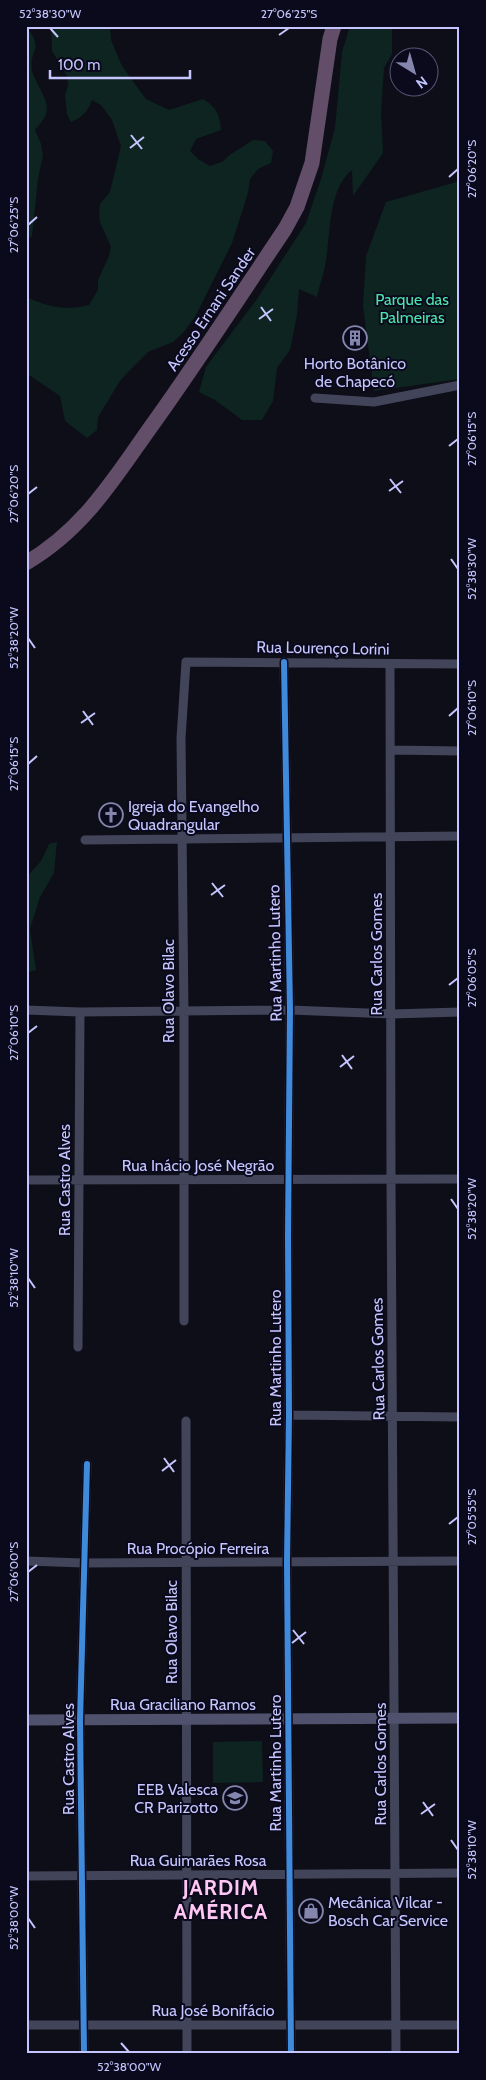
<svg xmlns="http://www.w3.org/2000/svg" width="486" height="2080" font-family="Cabin,sans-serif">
<rect width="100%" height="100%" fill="#0e0e18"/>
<path fill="#0d2421" d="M26,26c19,25 3,22 6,44 2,13 19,30 14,44 -2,6 -8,12 -11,16l6,14 2,11 -5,24 -6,57 -6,4z
M51,26h59l1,14 10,24 8,12 17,23 23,11 34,-11c13,8 17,15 18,31l-25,9 -6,12 8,8 12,7 12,-4 9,-8 22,-14 12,1 8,10 -2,12 -13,6 -8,10 -2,14 -16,50 -37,74 -12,16 -10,9 -25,10 -19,19 -9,10 -22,36 -1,13 -10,8 -22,-17 -5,-25 -34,-23v-76c23,10 39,14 63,8l9,-15v-10l11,-24 2,-9 -11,-25 -1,-9 1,-9 10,-12 11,-46 -9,-26 -11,-15 -9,-5c-4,11 -9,17 -21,22l-4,-8 -2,-19 3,-10 -1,-9 -15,-25z
M350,26h42v28l-8,14 -3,44 2,41 -30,43 -1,-26c-25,20 -21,67 -27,96 -2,10 -6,21 -8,31l-18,-8 -2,26 -7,35 -13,18 -4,33 -11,19h-20l-27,-20 -16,-8 7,-25 51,-68 49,-76 15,-44 14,-51 7,-76z
M460,181v198l-86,12 -11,-85 3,-50 20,-54z
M57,842l-3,31 -14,24 -10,32 6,41 -10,3v-95l15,-17 8,-17z
M262,1741l1,41 -50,1v-41z"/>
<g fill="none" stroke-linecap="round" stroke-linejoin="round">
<path stroke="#42445a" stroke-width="9" d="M315,398l59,4 86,-17
M284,662l6,348 -2,226 1,179 -2,147 4,492
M390,664l1,515 5,875
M391,750l69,1
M85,840l375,-4
M26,1010l54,2 210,-2 102,4 68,-2
M26,1180l434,-1
M184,1321v-309l-3,-274 5,-76 274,2
M78,1347l2,-335
M289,1415l171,2
M186,1421l1,633
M26,1561l57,2 377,-2
M26,1876l434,-3
M26,2025h434
M84,2054l-4,-333 7,-257"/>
<path stroke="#4f516d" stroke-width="11" d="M26,1720l434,-2"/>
<path stroke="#634e69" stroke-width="15" d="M26,563c60,-35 90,-88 129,-142 45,-63 87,-128 130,-192l12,-22 15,-44 18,-124 4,-13"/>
<g stroke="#0b0a1c" stroke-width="9">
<path id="cycleway" d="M284,662l6,348 -2,226 1,179 -2,147 4,492
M84,2054l-4,-333 7,-257"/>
</g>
<use href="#cycleway" stroke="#408adc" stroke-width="6"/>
</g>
<path fill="none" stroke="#c5c6ff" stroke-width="2" d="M50,28l8,9M279,35l10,-7M131,135l11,14M130,148l14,-11M449,177l9,-8M28,225l9,-8M261,307l10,14M259,319l14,-10M449,446l9,-7M390,479l11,14M389,491l14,-10M28,494l9,-7M451,559l7,10M28,638l7,10M83,711l10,14M449,716l9,-8M81,723l14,-10M28,764l9,-8M212,883l11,14M211,895l14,-10M449,985l9,-7M28,1033l9,-7M342,1055l10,14M340,1067l14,-11M451,1199l7,10M28,1278l7,10M164,1458l10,14M162,1471l14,-11M449,1524l9,-7M28,1572l9,-7M293,1630l11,14M292,1643l14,-11M423,1802l10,14M421,1814l14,-10M451,1840l7,10M28,1918l7,10M121,2043l8,9"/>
<defs>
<g id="building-ring" transform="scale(1.25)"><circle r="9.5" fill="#0b0a1c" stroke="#8586ae" stroke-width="1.5"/><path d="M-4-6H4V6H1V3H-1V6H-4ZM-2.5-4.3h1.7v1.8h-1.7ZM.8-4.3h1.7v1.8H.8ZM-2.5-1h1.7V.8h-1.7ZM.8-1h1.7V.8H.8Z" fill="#8586ae"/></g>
<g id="church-ring" transform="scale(1.25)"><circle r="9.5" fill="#0b0a1c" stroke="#8586ae" stroke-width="1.5"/><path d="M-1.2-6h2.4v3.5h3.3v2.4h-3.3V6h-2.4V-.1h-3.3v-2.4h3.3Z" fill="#8586ae"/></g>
<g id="school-ring" transform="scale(1.25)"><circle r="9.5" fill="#0b0a1c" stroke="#8586ae" stroke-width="1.5"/><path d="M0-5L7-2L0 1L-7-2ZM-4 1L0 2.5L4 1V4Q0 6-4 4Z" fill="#8586ae"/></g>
<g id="shop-ring" transform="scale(1.25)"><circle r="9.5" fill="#0b0a1c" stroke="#8586ae" stroke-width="1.5"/><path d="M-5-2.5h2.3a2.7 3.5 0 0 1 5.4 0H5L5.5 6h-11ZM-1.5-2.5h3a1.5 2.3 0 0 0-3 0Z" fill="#8586ae"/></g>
</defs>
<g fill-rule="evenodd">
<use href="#building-ring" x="355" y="338"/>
<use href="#church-ring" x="111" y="815"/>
<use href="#school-ring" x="235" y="1798"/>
<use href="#shop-ring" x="311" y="1911"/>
</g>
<g text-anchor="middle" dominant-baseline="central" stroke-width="4" stroke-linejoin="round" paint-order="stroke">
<g font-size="16" fill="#4be5ab" stroke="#0b0a1c">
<text x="412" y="299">Parque das<tspan x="412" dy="18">Palmeiras</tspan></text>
</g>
<g font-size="16" fill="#c5c6ff" stroke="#0b0a1c">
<text transform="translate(211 309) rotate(-56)">Acesso Ernani Sander</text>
<text transform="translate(323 648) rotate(1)">Rua Lourenço Lorini</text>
<text transform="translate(275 953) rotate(-91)">Rua Martinho Lutero</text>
<text transform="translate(376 954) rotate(-90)">Rua Carlos Gomes</text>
<text transform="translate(168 991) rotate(-90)">Rua Olavo Bilac</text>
<text x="198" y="1165">Rua Inácio José Negrão</text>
<text transform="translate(64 1180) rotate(-90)">Rua Castro Alves</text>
<text transform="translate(275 1358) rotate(-90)">Rua Martinho Lutero</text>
<text transform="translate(378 1359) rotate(-91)">Rua Carlos Gomes</text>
<text x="198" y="1548">Rua Procópio Ferreira</text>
<text transform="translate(171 1632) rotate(-90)">Rua Olavo Bilac</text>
<text x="183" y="1704">Rua Graciliano Ramos</text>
<text transform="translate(68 1759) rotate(-90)">Rua Castro Alves</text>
<text transform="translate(275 1763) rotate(-90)">Rua Martinho Lutero</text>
<text transform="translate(380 1764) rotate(-90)">Rua Carlos Gomes</text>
<text x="198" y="1860">Rua Guimarães Rosa</text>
<text x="213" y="2010">Rua José Bonifácio</text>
</g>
<g font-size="16" fill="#c5c6ff" stroke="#0b0a1c" text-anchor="start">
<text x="355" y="363" text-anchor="middle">Horto Botânico<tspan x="355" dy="18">de Chapecó</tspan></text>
<text x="128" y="806">Igreja do Evangelho<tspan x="128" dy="18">Quadrangular</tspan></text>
<text x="218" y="1789" text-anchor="end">EEB Valesca<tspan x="218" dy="18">CR Parizotto</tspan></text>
<text x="328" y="1902">Mecânica Vilcar -<tspan x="328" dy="18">Bosch Car Service</tspan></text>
</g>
<g font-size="21" font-weight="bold" letter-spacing="1" fill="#ffc7f2" stroke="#0b0a1c">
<text x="221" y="1887">JARDIM<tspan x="221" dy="24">AMÉRICA</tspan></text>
</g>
</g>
<rect width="486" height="2080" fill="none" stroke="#0b0a1c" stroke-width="55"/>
<g transform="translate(414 72) rotate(143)"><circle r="24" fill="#0b0a1c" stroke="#555577"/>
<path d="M0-4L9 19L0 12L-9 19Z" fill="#8586ae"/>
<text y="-8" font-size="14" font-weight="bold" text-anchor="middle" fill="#c5c6ff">N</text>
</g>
<path d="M50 70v8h140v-8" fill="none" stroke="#c5c6ff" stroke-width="2.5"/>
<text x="58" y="70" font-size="15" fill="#c5c6ff" stroke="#0b0a1c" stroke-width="4" paint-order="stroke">100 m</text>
<rect x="28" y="28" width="430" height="2024" fill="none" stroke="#c5c6ff" stroke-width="2"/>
<g font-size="12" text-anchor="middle" fill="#c5c6ff">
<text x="50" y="18">52°38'30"W</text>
<text x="289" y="18">27°06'25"S</text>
<text transform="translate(472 169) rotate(-90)" y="4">27°06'20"S</text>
<text transform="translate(14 225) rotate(-90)" y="4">27°06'25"S</text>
<text transform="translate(472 439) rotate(-90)" y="4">27°06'15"S</text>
<text transform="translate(14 494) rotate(-90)" y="4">27°06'20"S</text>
<text transform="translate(472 569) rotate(-90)" y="4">52°38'30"W</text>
<text transform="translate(14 638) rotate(-90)" y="4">52°38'20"W</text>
<text transform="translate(472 708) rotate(-90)" y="4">27°06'10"S</text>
<text transform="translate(14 764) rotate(-90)" y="4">27°06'15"S</text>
<text transform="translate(472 978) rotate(-90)" y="4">27°06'05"S</text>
<text transform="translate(14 1033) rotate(-90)" y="4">27°06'10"S</text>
<text transform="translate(472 1209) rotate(-90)" y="4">52°38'20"W</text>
<text transform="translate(14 1278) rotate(-90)" y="4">52°38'10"W</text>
<text transform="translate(472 1517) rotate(-90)" y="4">27°05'55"S</text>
<text transform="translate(14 1572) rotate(-90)" y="4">27°06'00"S</text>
<text transform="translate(472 1850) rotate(-90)" y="4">52°38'10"W</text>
<text transform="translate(14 1918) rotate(-90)" y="4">52°38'00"W</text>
<text x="129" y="2071">52°38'00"W</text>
</g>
</svg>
